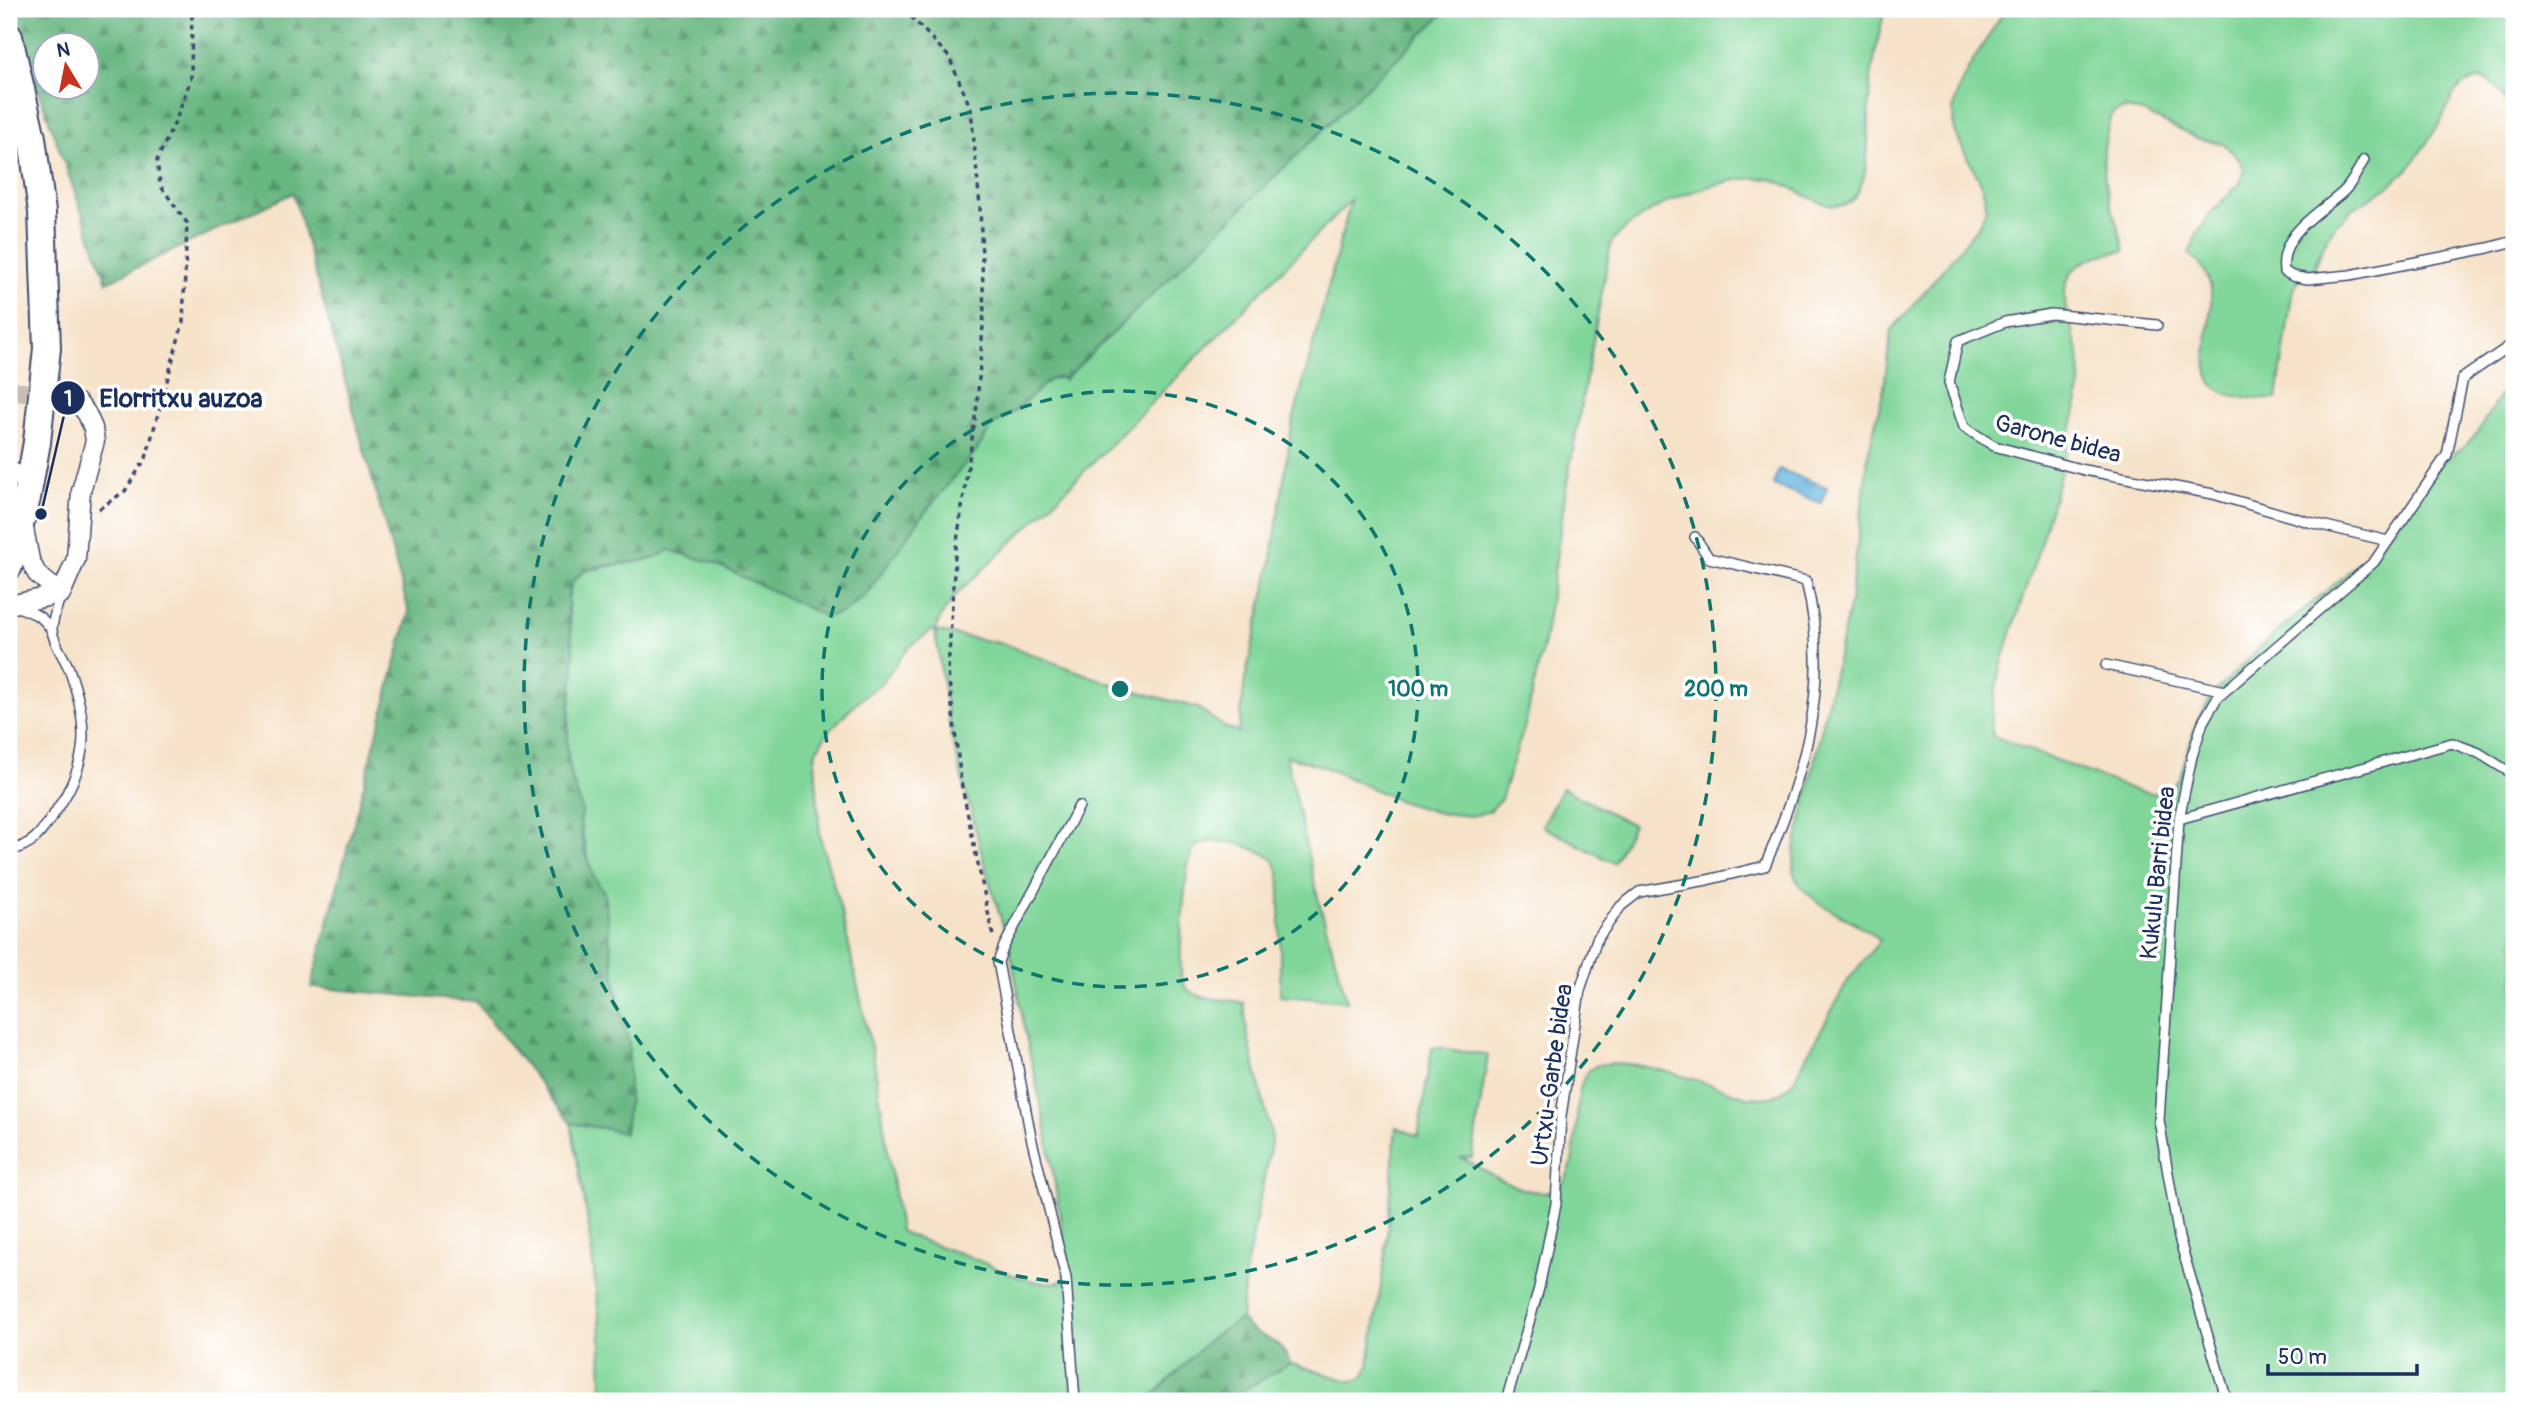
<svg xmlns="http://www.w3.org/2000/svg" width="2523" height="1410" font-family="Pangolin,sans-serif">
<defs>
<pattern id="forest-firs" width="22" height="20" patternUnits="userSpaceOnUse" patternTransform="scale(1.75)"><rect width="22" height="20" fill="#68b781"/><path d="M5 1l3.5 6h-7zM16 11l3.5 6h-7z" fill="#55956d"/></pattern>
<pattern id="water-ripples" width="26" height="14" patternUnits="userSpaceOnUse" patternTransform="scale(1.75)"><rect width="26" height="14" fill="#61b4dd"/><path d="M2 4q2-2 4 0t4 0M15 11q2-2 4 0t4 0" fill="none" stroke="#4f93b6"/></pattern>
</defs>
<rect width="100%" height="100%" fill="#fff"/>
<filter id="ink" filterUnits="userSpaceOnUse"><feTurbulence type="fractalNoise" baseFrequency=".0143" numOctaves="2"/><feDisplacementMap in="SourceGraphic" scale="14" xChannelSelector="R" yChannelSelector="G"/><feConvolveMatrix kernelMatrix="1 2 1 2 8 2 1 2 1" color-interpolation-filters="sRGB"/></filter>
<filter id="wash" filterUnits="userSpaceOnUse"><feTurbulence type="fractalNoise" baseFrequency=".00686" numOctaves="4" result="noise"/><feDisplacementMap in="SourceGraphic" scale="28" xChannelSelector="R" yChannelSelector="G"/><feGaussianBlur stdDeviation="1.57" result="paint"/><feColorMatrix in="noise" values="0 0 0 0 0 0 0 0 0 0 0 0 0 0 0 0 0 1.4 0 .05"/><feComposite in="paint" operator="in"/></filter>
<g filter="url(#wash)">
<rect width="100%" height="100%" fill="#f6e2c8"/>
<path fill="#80d699" stroke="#4e827c" stroke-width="2" fill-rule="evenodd" d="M1448,9h437c-6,26 -12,51 -15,78 -3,30 2,79 -12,105 -20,36 -62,-9 -89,-13 -46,-6 -130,28 -158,64l-44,239 -22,155 -20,88 -24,74 -11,12 -18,5 -33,-3 -37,-11 -80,-36 -36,-10 32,142 29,103 -67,-5v-108l-1,-15 -5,-13c-16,-13 -65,-29 -81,-10 -8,10 -15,114 -11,129 0,2 4,9 5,10 10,11 43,10 57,14l3,29 25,106 -27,136 -4,45 -29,18 -64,64h-546l-1,-66 -12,-107 -18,-105 37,6 12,-120 -16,-99v-18l-8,-8 -4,-11 -12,-49 2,-14 -11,-34 -4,-30 7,-86 -6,-60 4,-18 12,-11 67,-12 18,-10 45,14 51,24 79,25 22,-18 59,-82 51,-61 16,-25 24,-16 32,-30 7,-3 9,2zM1351,200l-59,225 -21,139 -26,115 -6,53 -15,-5 -26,-19 -78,-21 -116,-43 -69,-13 6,-15 15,-21 99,-94zM932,630l3,1 16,104 37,142 22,71 15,84 19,86 25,150 -6,13c-31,8 -67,-14 -95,-25 -23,-8 -46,-14 -68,-25l-26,-170 -32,-147 -22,-77 -5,-76 1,-10 12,-19 30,-31 23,-18 27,-35z
M2005,9h509v112c-8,-18 -14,-39 -35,-43l-15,6 -10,9 -14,30 -32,47 -19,16 -38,24 -16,16 -8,12 -13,30 -13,9 -6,9 -4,15 -14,98c-18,-1 -44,1 -59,-10 -25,-17 -1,-78 -8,-105 -3,-13 -11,-22 -21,-30l8,-20 14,-21 29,-30 4,-14 -4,-9 -16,-16 -28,-6 -53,-26 -18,-3 -12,3c-21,58 -3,84 12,139 -37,4 -69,16 -58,62 4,17 12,33 13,51 2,21 -3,43 -8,63 -10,45 -24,90 -37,134 -12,39 -51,138 -42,175l141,54 24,4 14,-5 8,-13 17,-55 16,-27 51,-51 78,-65 49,-46 47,-68 26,-17 12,-13 38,-61v1024l-11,4h-1278l65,-38 59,18c14,0 16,-5 20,-17l16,-105 11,-132 22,9 14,-89 56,8 -16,103 -12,-1c27,14 68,46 99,31 14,-15 15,-37 17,-56 2,-18 0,-44 11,-59 19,-29 132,15 160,24 20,2 30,1 44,-12l58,-106 31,-39c-22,-21 -76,-36 -85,-64 -2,-9 -1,-18 0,-28l55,-245 19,-153 15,-62 7,-58 17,-18 72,-88 6,-16 -3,-20c-8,-20 -22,-38 -28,-58 -12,-37 33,-89 50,-121z
M1562,788l71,37 -19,38 -72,-37z"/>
<path fill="url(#forest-firs)" stroke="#427370" stroke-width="2" fill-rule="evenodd" d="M9,9h1439l-384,371 -4,-3 -11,3 -33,30 -24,16 -16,25 -51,61 -59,82 -22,18 -18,5 -112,-54 -45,-13c-24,20 -77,6 -95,30 -15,18 0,57 0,78 1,29 -8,57 -7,86 0,16 4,32 9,47 1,6 6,15 6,20 0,4 -2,7 -2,11 2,20 10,55 24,70l12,98 13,53v54l-4,37 -17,-5 -37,-6 -95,-121 -165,-15 98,-375 -116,-419 -186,89zM46,46h42v42h-42z
M1241,1319c17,23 37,14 49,44l-65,38h-77l64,-64z"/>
<path fill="url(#water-ripples)" stroke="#3e729e" stroke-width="2" d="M1779,469l48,18 -6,16 -48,-18z"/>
</g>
<g filter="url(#ink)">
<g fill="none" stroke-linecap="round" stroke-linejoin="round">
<path stroke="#cabeb3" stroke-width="18" stroke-dasharray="18 9" stroke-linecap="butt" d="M9,391l42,3"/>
<g stroke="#3c4a6e" stroke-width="12">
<path id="service" d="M2364,160c-6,10 -12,24 -21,32 -23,21 -64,41 -59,79l8,5 16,3 42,-4 138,-27 26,-7
M2157,325l-106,-11 -46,8 -47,19 -9,41 15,45 30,19 90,24 129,24 96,28 79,19
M15,606c16,6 28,9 37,25
M2106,665l119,26
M2179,819l273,-76 27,10 35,22
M9,851c26,-7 32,-18 47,-40 34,-49 33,-87 13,-142 -4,-11 -16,-26 -17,-39 0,-10 6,-26 9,-36
M1075,1401l-9,-123 -35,-141 -33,-175 6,-16 75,-140
M1506,1401l33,-113 17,-84 5,-88 19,-126 17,-51 24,-33 18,-14 68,-12 58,-14c40,-96 67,-181 41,-285l-97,-23 -14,-21
M2227,1401l-48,-163 -20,-118 20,-301 13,-63 11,-34 14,-24 157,-136 73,-107 16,-77 51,-35"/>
</g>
<g stroke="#3c4a6e" stroke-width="21">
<path id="minor" d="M61,395l17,8 9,11 6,14 2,13 -14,50 -5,68 -15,35
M9,479l6,-6
M23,523l7,37 7,14 24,20
M9,605l52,-11"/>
</g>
<g stroke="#3c4a6e" stroke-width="30">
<path id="secondary" d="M9,37l23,101 10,74 5,136
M9,566l18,-68 10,-56"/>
</g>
<path stroke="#3c4a6e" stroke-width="3.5" stroke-dasharray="5 5" stroke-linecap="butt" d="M904,9l45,48 22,52 9,98 4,106 -7,92 -22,150 -7,117 13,110 32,154
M9,248v118
M99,509l26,-18 21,-33 37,-136 4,-99 -27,-38 -3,-25 19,-40 15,-42 1,-69"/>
<use href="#service" stroke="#fff" stroke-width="9"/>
<use href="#minor" stroke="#fff" stroke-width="18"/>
<use href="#secondary" stroke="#fff" stroke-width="26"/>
<g stroke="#3c4a6e" stroke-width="30" stroke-linecap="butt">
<path id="secondary-bridge" d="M37,442l10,-94"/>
</g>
<use href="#secondary-bridge" stroke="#fff" stroke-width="26"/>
</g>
</g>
<g fill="none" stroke="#0f766e" stroke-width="3.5" stroke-dasharray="12 9">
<circle cx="1120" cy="689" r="298"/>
<circle cx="1120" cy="689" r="596"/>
</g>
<g text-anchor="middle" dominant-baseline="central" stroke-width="7" stroke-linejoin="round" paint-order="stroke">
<g font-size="24" fill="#1b2f5e" stroke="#fff">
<text transform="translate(2058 439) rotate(15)">Garone bidea</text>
<text transform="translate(2158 873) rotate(-84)">Kukulu Barri bidea</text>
<text transform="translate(1552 1075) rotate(-82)">Urtxu-Garbe bidea</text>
</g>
</g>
<circle cx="1120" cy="689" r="10" fill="#0f766e" stroke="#fff" stroke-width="3.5"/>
<g font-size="21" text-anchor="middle" font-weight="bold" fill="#0f766e" stroke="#fff" stroke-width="7" stroke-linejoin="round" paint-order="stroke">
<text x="1418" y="696">100 m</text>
<text x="1716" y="696">200 m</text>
</g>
<path fill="none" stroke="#1b2f5e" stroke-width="2.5" d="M41 514L68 398"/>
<g fill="#1b2f5e" stroke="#fff" stroke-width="2.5">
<circle cx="41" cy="514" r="7"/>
<circle cx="68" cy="398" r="18"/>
</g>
<g font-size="21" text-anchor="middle" font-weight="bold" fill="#fff">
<text x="68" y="406">1</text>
</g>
<g font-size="26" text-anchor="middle" font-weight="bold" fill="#1b2f5e" stroke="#fff" stroke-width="7" stroke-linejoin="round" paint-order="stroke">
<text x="181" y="407">Elorritxu auzoa</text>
</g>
<rect width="2523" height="1410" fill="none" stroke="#fff" stroke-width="35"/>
<g transform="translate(66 66) rotate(350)"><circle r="33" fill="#ffffff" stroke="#a4acbf" stroke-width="2"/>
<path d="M0-5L12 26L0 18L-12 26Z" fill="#c8321e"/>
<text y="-10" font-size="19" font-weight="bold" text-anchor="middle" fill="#1b2f5e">N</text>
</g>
<path d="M2268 1364v10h149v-10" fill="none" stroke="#1b2f5e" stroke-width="3.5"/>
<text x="2278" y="1364" font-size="21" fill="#1b2f5e" stroke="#ffffff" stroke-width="5" paint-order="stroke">50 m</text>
</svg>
